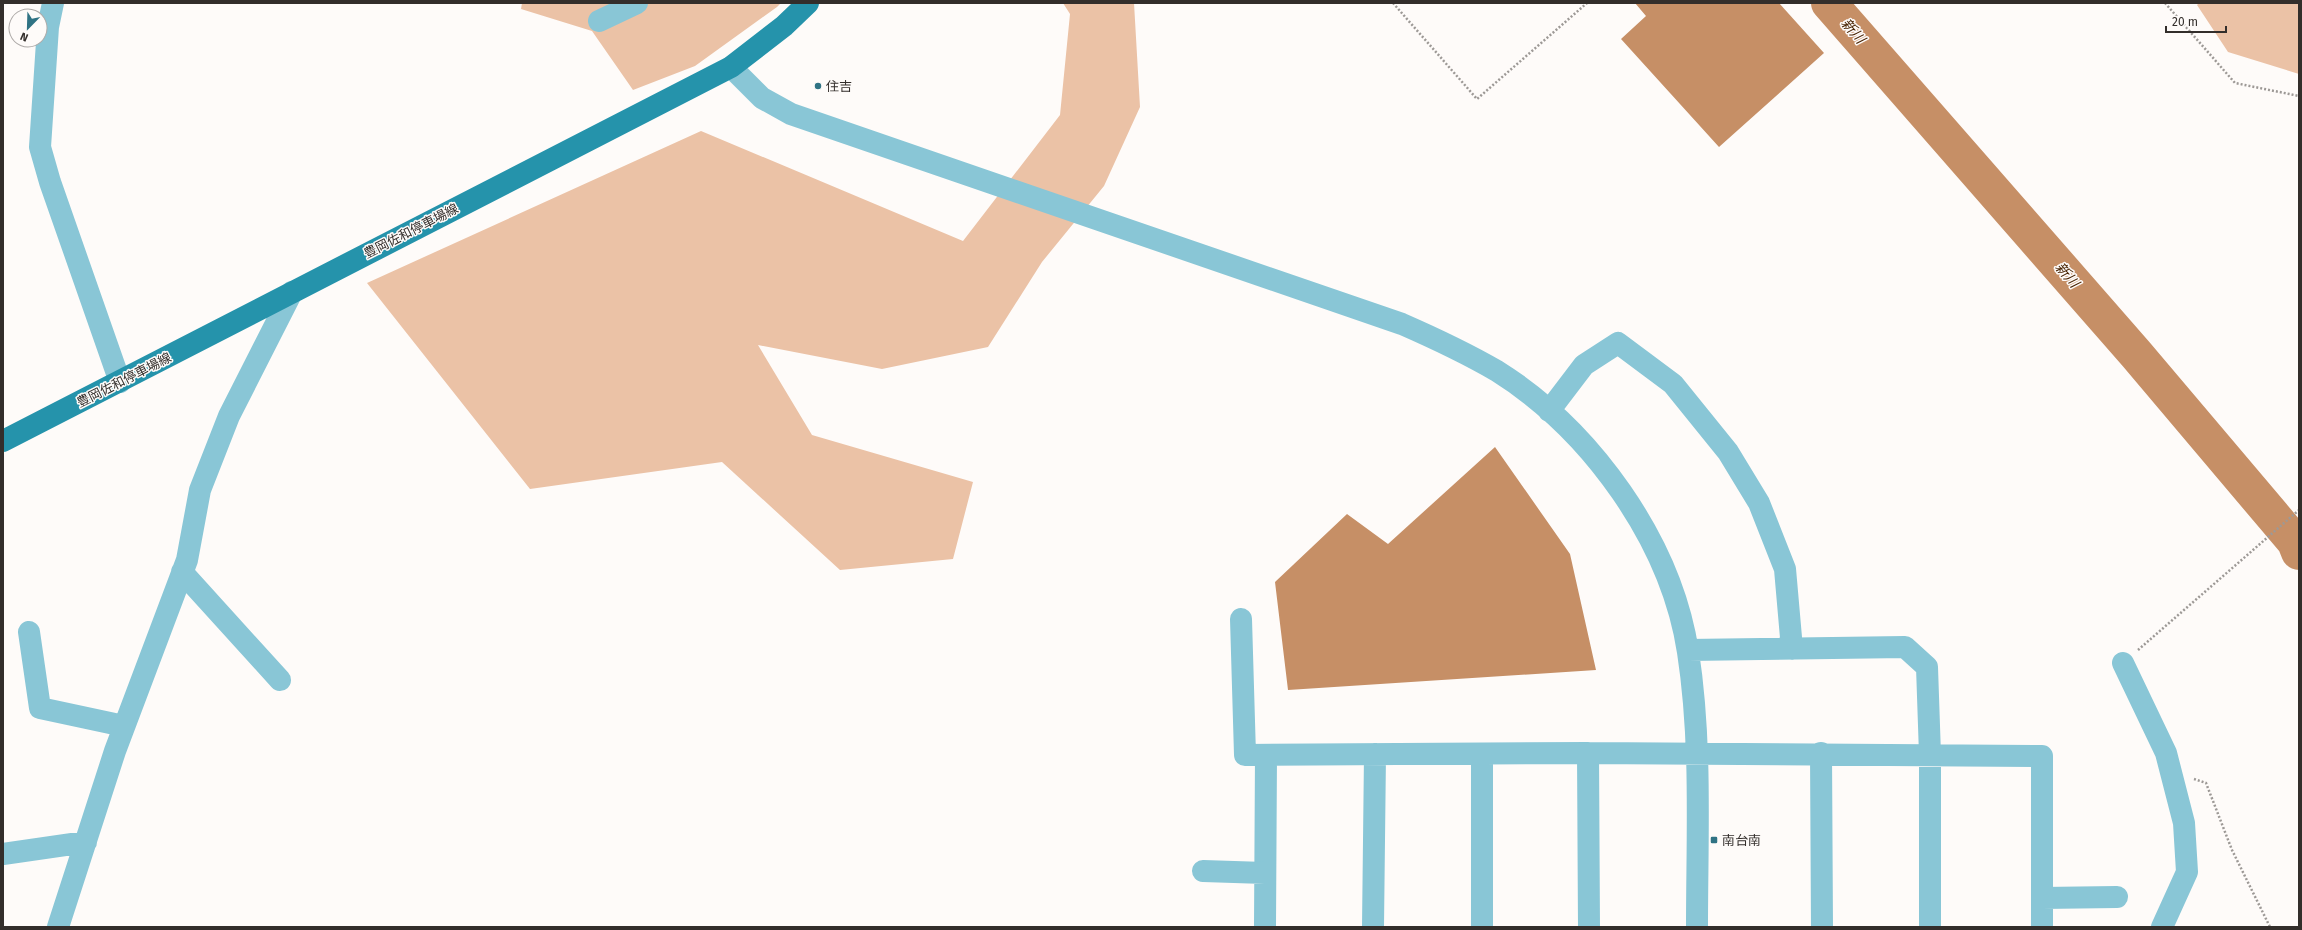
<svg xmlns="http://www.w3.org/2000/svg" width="2302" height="930" font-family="'Fira Sans','Noto Sans JP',sans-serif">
<rect width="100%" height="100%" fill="#fefbf9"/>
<path fill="#ebc2a6" d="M522,3h259l-4,4 -82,59 -62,24 -41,-59 -71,-22z
M1063,3h71l6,104 -36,79 -62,76 -54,85 -106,22 -124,-24 54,90 161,47 -20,77 -113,11 -118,-108 -192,27 -163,-206 334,-152 262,110 97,-126 10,-101z
M2199,3h100v71l-71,-22 -31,-47z"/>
<path fill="#c68f66" d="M1635,3h144l45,50 -105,94 -98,-108 25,-23z
M1495,447l75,107 26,116 -308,20 -13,-108 72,-68 41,30z"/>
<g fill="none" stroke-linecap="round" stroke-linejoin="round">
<path stroke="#c68f66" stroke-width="36" d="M1829,3l307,351 159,188 4,10"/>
<path stroke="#9d9996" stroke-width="2.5" stroke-dasharray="2 2" stroke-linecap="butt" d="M1393,3l84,96 110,-96
M2165,3l70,80 64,13
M2138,650l161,-140
M2194,779l12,4 26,67 38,77"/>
<path stroke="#89c6d6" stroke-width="22" d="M53,3l-5,24 -8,120 10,35 70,200
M599,21l38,-18
M731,67l31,31 29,16 611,210c32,14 64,29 95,47 94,59 174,170 191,281 14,91 9,184 9,275
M1549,411l35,-46 34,-22 55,41 55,68 31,51 26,66 7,80
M182,572l98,108
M1241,619l4,136 343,-2 454,3v171
M29,632l11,76 84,18
M1688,650l217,-3 22,20 3,88v172
M2123,663l43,90 18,70 3,49 -25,55
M1588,753l1,174
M1821,753l1,174
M1482,754v173
M3,854l83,-12
M1203,871l62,2
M2042,898l75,-1
M58,927l57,-176 72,-191 13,-70 29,-74 63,-124
M1265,927l1,-172
M1373,927l2,-173"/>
<path stroke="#2593ab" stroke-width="22" d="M3,441l728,-374 53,-41 24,-23"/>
</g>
<g fill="#307384" stroke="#fefbf9" stroke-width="1.5">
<circle cx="818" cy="86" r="4"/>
<rect x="1710" y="836" width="8" height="8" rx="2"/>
</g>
<g text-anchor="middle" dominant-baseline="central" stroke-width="3" stroke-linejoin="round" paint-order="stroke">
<g font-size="13" fill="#332e2b" stroke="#fefbf9" text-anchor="start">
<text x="826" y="86">住吉</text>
<text x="1722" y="840">南台南</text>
</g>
<g font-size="13" fill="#332e2b" stroke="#fefbf9">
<text transform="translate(411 231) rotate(-27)">豊岡佐和停車場線</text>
<text transform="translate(124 380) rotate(-27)">豊岡佐和停車場線</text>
</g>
<g font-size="14" font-style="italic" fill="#472202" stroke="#fefbf9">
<text transform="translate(1853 31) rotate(49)">新川</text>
<text transform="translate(2067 275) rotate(49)">新川</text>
</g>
</g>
<rect width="2302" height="930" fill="none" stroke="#332e2b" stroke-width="8"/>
<g transform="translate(28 28) rotate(203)"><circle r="19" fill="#fefbf9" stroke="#ada9a7"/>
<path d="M0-3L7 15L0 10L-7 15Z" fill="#307384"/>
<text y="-6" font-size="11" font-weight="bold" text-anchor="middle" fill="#332e2b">N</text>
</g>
<path d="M2166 26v6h60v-6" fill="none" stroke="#332e2b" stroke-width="2"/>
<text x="2172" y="26" font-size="12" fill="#332e2b" stroke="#fefbf9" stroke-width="3" paint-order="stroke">20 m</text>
</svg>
